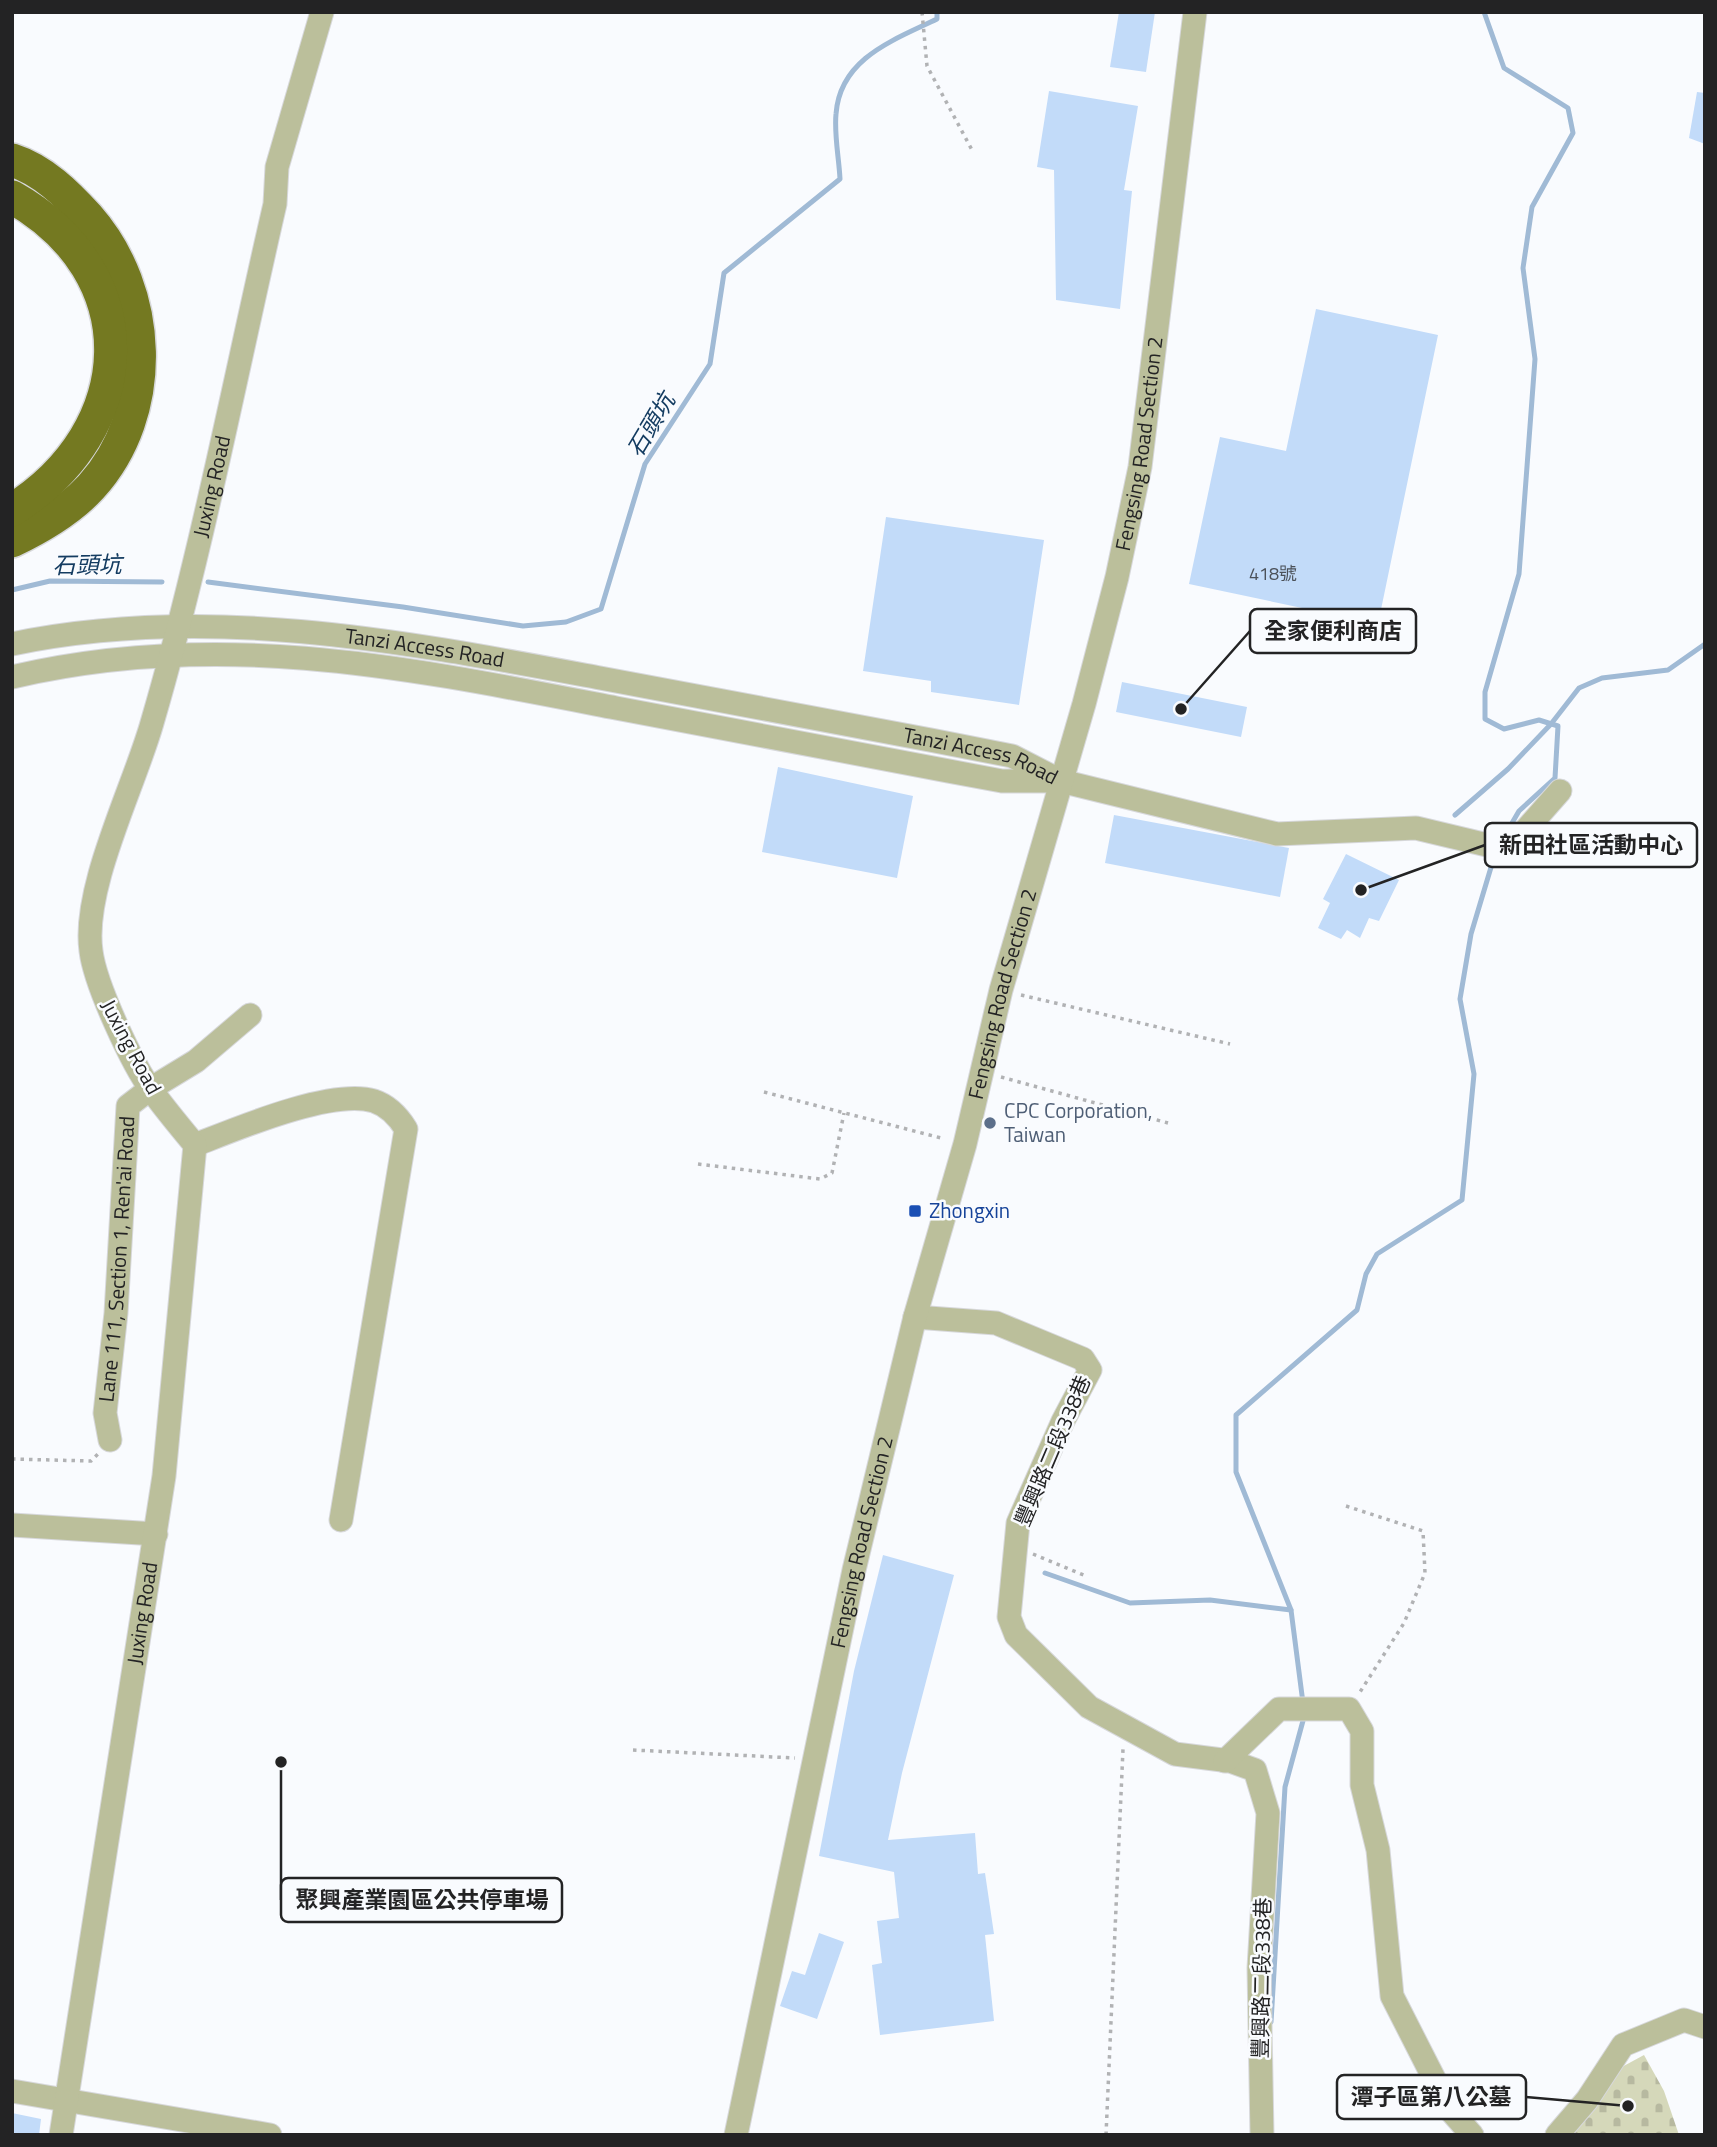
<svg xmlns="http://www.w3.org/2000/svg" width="1717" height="2147" font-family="'Titillium Web','Noto Sans TC',sans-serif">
<defs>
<pattern id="cemetery-stones" width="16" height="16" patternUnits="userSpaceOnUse" patternTransform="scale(1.75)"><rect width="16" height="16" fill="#d5d8ba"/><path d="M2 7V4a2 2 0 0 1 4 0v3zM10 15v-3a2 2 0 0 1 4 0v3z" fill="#b7b9a0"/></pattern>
</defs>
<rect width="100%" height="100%" fill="#f9fbfe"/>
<!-- cemetery -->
<polygon fill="url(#cemetery-stones)" points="1644,2055 1664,2091 1679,2135 1573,2135 1575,2121 1620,2068"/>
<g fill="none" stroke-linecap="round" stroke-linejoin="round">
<!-- stream -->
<g stroke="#a0bad5" stroke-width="5">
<polyline points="1484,12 1504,68 1568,108 1573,133 1532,207 1523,268 1535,359 1519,574 1485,692 1485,719 1504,729 1539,720 1558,726 1555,778 1519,811 1501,842"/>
<path d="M208,582l195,25 120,19 43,-4 35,-13 44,-145 65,-100 14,-91 116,-94c-1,-21 -6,-44 -4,-65 4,-56 58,-74 101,-95v-7"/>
<polyline points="12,590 50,581 162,582"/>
<polyline points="1455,815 1508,769 1551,724 1579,688 1602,678 1668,670 1705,644"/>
<polyline points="1045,1573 1130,1603 1210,1600 1291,1610"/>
<polyline points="1303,1703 1291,1610 1236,1472 1236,1415 1357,1310 1366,1274 1377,1254 1462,1200 1474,1074 1460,999 1471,934 1495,854"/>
<polyline points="1271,2022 1285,1787 1304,1717"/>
</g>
</g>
<!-- building -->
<g fill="#c2dbf9">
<polygon points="1119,12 1155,12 1146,72 1110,67"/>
<polygon points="1049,91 1138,106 1124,190 1132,191 1120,309 1056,300 1054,170 1037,167"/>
<polygon points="1697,92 1705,93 1705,144 1689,138"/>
<polygon points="1316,309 1438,335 1378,624 1189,584 1220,437 1286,451"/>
<polygon points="886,517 1044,540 1019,705 931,692 931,681 863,671"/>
<polygon points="1122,682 1247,707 1241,737 1116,712"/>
<polygon points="778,767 913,796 897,878 762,852"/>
<polygon points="1114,815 1289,848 1280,897 1105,863"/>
<polygon points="1346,854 1399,880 1379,921 1369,918 1360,938 1347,930 1341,939 1318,928 1330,903 1323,899"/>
<polygon points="883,1555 954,1575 902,1773 888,1840 975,1833 978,1874 985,1873 994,1934 985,1935 994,2021 880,2035 872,1965 882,1963 877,1921 899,1918 894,1872 819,1856 854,1671"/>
<polygon points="819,1933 844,1942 817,2019 780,2006 792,1971 805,1975"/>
<polygon points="12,2113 41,2119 39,2135 12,2135"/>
</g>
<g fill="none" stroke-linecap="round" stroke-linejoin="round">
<!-- minor casing -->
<g stroke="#d7d8db" stroke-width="25">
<g id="minor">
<path id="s1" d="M12,644c197,-41 395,-2 588,34 138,25 275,51 412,78l43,22"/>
<path d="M12,677c209,-49 398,-9 604,31 128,24 257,49 386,73h59l216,53 139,-6 92,22 52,-59"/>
<path d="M195,1145c41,-16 137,-57 179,-44 15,5 24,15 32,28l-65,391"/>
<polyline points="915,1317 996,1323 1083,1359 1090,1370 1063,1421 1018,1523 1009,1617 1016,1635 1089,1707 1175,1754 1230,1761 1255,1770 1268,1813 1259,1968 1262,2135"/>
<path id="s2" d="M110,1440l-5,-27 11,-100 12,-207 22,-17 46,-28 54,-46"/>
<polyline points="12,1525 156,1534"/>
<polyline points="1225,1761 1279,1709 1349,1709 1362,1731 1362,1785 1378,1850 1392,1996 1450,2110 1472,2135"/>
<polyline points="12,2091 270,2135"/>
<path id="s3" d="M61,2135l103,-659 31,-331c-15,-18 -30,-36 -43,-54 -20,-27 -57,-107 -61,-140 -9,-63 43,-164 61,-228 50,-171 83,-346 123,-519l2,-37 45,-155"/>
<path id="s4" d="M736,2135l118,-565 61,-253 50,-173 36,-154 83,-286 33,-127 23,-110 55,-455"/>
<polyline points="1557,2135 1587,2100 1623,2045 1684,2020 1705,2027"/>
</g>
</g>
<!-- highway casing -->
<g stroke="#d7d8db" stroke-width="36">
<g id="highway">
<path d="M12,160c31,10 55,34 76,57 65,74 71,195 3,270 -20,22 -52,41 -79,54"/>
<path d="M12,197c135,76 128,233 0,313"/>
</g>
</g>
<!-- path -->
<g stroke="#b1b2b4" stroke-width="3.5" stroke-dasharray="3.5 5" stroke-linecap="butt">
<polyline points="922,12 927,66 972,150"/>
<polyline points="1021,995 1230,1044"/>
<polyline points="1001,1077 1168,1123"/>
<polyline points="764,1092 945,1139"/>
<polyline points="698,1164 820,1179 832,1173 844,1113"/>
<polyline points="12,1459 91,1461 98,1454"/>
<polyline points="1346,1506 1423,1531 1425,1573 1404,1623 1360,1692"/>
<polyline points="1033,1554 1086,1576"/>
<polyline points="633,1750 795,1758"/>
<polyline points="1106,2135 1123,1749"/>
</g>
<!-- minor -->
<use href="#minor" stroke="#bbbf9b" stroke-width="23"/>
<!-- highway -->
<use href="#highway" stroke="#747921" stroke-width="33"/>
</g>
<!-- markers -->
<circle fill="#5c6f8a" stroke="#f9fbfe" stroke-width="2.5" cx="990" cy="1123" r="7"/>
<rect fill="#1a4fb4" stroke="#f9fbfe" stroke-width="2.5" x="908" y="1204" width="14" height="14" rx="3.5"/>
<g text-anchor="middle" stroke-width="5" stroke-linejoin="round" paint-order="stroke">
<!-- number labels -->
<g font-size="18" fill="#4b5159">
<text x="1273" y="580">418號</text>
</g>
<!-- street labels -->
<g font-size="21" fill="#232324" stroke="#f9fbfe">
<text dy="7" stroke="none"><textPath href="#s4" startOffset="1740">Fengsing Road Section 2</textPath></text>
<text dy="7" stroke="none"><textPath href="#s3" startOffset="1704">Juxing Road</textPath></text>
<text dy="7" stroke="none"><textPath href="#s1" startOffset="415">Tanzi Access Road</textPath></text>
<text dy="7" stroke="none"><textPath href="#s1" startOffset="982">Tanzi Access Road</textPath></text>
<text dy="7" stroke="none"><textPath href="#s4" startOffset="1172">Fengsing Road Section 2</textPath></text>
<text transform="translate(131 1047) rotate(62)" y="7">Juxing Road</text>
<text dy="7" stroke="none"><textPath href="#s2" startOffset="182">Lane 111, Section 1, Ren'ai Road</textPath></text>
<text transform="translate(1053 1451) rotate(-67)" y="7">豐興路二段338巷</text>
<text dy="7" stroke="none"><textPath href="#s4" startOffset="606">Fengsing Road Section 2</textPath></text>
<text dy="7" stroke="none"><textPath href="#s3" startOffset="528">Juxing Road</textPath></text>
<text transform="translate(1262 1978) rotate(-89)" y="7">豐興路二段338巷</text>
</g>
<!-- service labels -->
<g font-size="21" fill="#4e5e75" stroke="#f9fbfe" text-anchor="start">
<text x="1004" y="1118">CPC Corporation,<tspan x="1004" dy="24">Taiwan</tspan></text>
</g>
<!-- transit labels -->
<g font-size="21" fill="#164399" stroke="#f9fbfe" text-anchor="start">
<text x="929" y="1218">Zhongxin</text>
</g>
<!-- water labels -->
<g font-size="23" font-style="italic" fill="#143c61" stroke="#f9fbfe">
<text transform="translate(651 425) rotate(-59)" y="8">石頭坑</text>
<text transform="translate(87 565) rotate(-1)" y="8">石頭坑</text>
</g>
</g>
<!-- callouts -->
<path fill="none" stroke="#232324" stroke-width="2.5" d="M1181 709L1250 631M1361 890L1485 845M281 1762L281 1900M1628 2106L1526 2097"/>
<g fill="#232324" stroke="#f9fbfe" stroke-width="2.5">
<circle cx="1181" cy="709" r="7"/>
<circle cx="1361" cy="890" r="7"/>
<circle cx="281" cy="1762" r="7"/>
<circle cx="1628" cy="2106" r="7"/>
</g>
<g fill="#f9fbfe" stroke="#232324" stroke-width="2.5">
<rect x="1250" y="609" width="166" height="44" rx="7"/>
<rect x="1485" y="823" width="212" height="44" rx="7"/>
<rect x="281" y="1878" width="281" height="44" rx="7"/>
<rect x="1337" y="2075" width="189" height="44" rx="7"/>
</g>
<g font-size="23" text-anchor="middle" font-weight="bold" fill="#232324">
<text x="1333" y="639">全家便利商店</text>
<text x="1591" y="853">新田社區活動中心</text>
<text x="422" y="1908">聚興產業園區公共停車場</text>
<text x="1431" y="2105">潭子區第八公墓</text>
</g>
<!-- border -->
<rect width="1717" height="2147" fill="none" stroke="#232324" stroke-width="28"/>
</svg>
